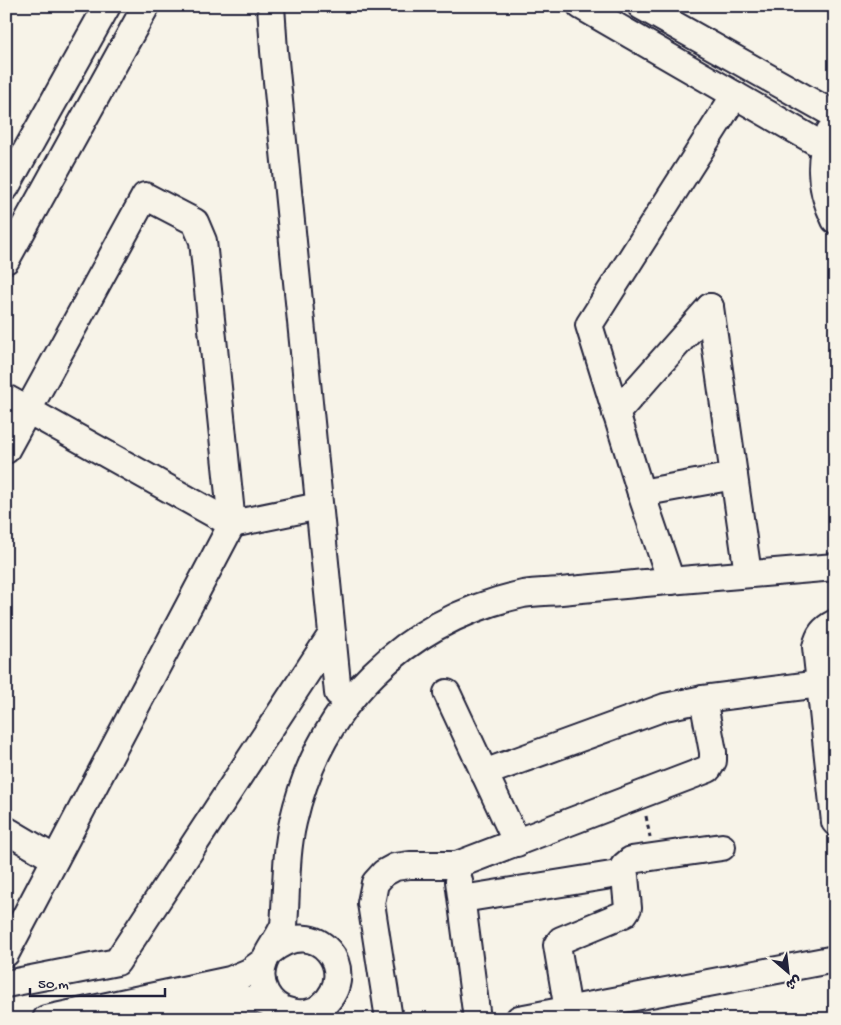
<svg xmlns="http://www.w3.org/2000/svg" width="841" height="1025" font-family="'Gochi Hand','Playpen Sans Arabic',sans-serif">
<rect width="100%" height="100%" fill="#f7f3e8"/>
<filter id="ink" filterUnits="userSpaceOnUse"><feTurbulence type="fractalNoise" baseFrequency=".02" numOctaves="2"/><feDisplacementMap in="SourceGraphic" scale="10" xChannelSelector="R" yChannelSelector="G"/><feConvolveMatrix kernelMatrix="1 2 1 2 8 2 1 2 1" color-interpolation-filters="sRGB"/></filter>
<g filter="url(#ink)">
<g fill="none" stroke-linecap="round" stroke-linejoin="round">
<!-- minor casing -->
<g stroke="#22223b" stroke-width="30">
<g id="minor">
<polyline points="271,6 274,51 338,693"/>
<polyline points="581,6 825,147"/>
<polyline points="641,6 835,115"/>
<path d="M830,131c-13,30 -9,61 5,89"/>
<polyline points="6,187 107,6"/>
<polyline points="6,260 146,6"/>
<polyline points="710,307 748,574"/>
<polyline points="6,398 232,524 319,506"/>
<polyline points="616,413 710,307"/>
<polyline points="6,450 145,196 195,222 203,241 232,524 6,953"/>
<polyline points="641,493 734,476"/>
<polyline points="671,581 641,493 589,325 735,95"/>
<path d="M835,623c-12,6 -16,12 -19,24l19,175"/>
<polyline points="447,693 517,843"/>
<polyline points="484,773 665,707 703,699"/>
<polyline points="6,830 55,859"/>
<polyline points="459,881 477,1019"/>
<polyline points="462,899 624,873"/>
<path d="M271,951c46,-38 90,20 52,54 -8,8 -22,10 -32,7 -23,-5 -35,-29 -27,-50 5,-13 15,-24 20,-37 3,-35 1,-69 9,-103 27,-119 112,-201 230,-228 12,-2 26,-2 38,-3 28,-3 56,-5 84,-8 63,-5 126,-11 190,-16"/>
<polyline points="6,984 117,962 332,634"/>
<polyline points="568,1010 557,945 561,940 624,914 628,908 624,866 631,860 722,847"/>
<polyline points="46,1019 230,980 249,972 264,961"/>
<polyline points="147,1019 238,1000 259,1000 275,1005"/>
<polyline points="389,1019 371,903 375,883 384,873 395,867 410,865 457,865 708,769 713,761 713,752 703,699 820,684"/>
<polyline points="519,1019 835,959"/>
</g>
</g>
<!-- path -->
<polyline stroke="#22223b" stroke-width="3" stroke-dasharray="5 4" stroke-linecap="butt" points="646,816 650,837"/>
<!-- minor -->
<use href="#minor" stroke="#f7f3e8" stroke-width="26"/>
</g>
</g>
<!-- margin -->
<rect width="841" height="1025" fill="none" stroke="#f7f3e8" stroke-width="25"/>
<rect x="12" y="12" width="816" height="1000" fill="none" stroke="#22223b" stroke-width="2" filter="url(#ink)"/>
<!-- north arrow -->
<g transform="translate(788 972) rotate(152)" stroke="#f7f3e8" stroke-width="4" paint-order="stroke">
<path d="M0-4L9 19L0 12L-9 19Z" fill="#22223b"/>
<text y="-8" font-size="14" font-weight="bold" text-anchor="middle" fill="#22223b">ش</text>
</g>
<!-- scale -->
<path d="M30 988v8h135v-8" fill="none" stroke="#22223b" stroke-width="2.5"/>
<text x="38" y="988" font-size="15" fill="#22223b" stroke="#f7f3e8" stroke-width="4" paint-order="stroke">50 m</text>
</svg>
